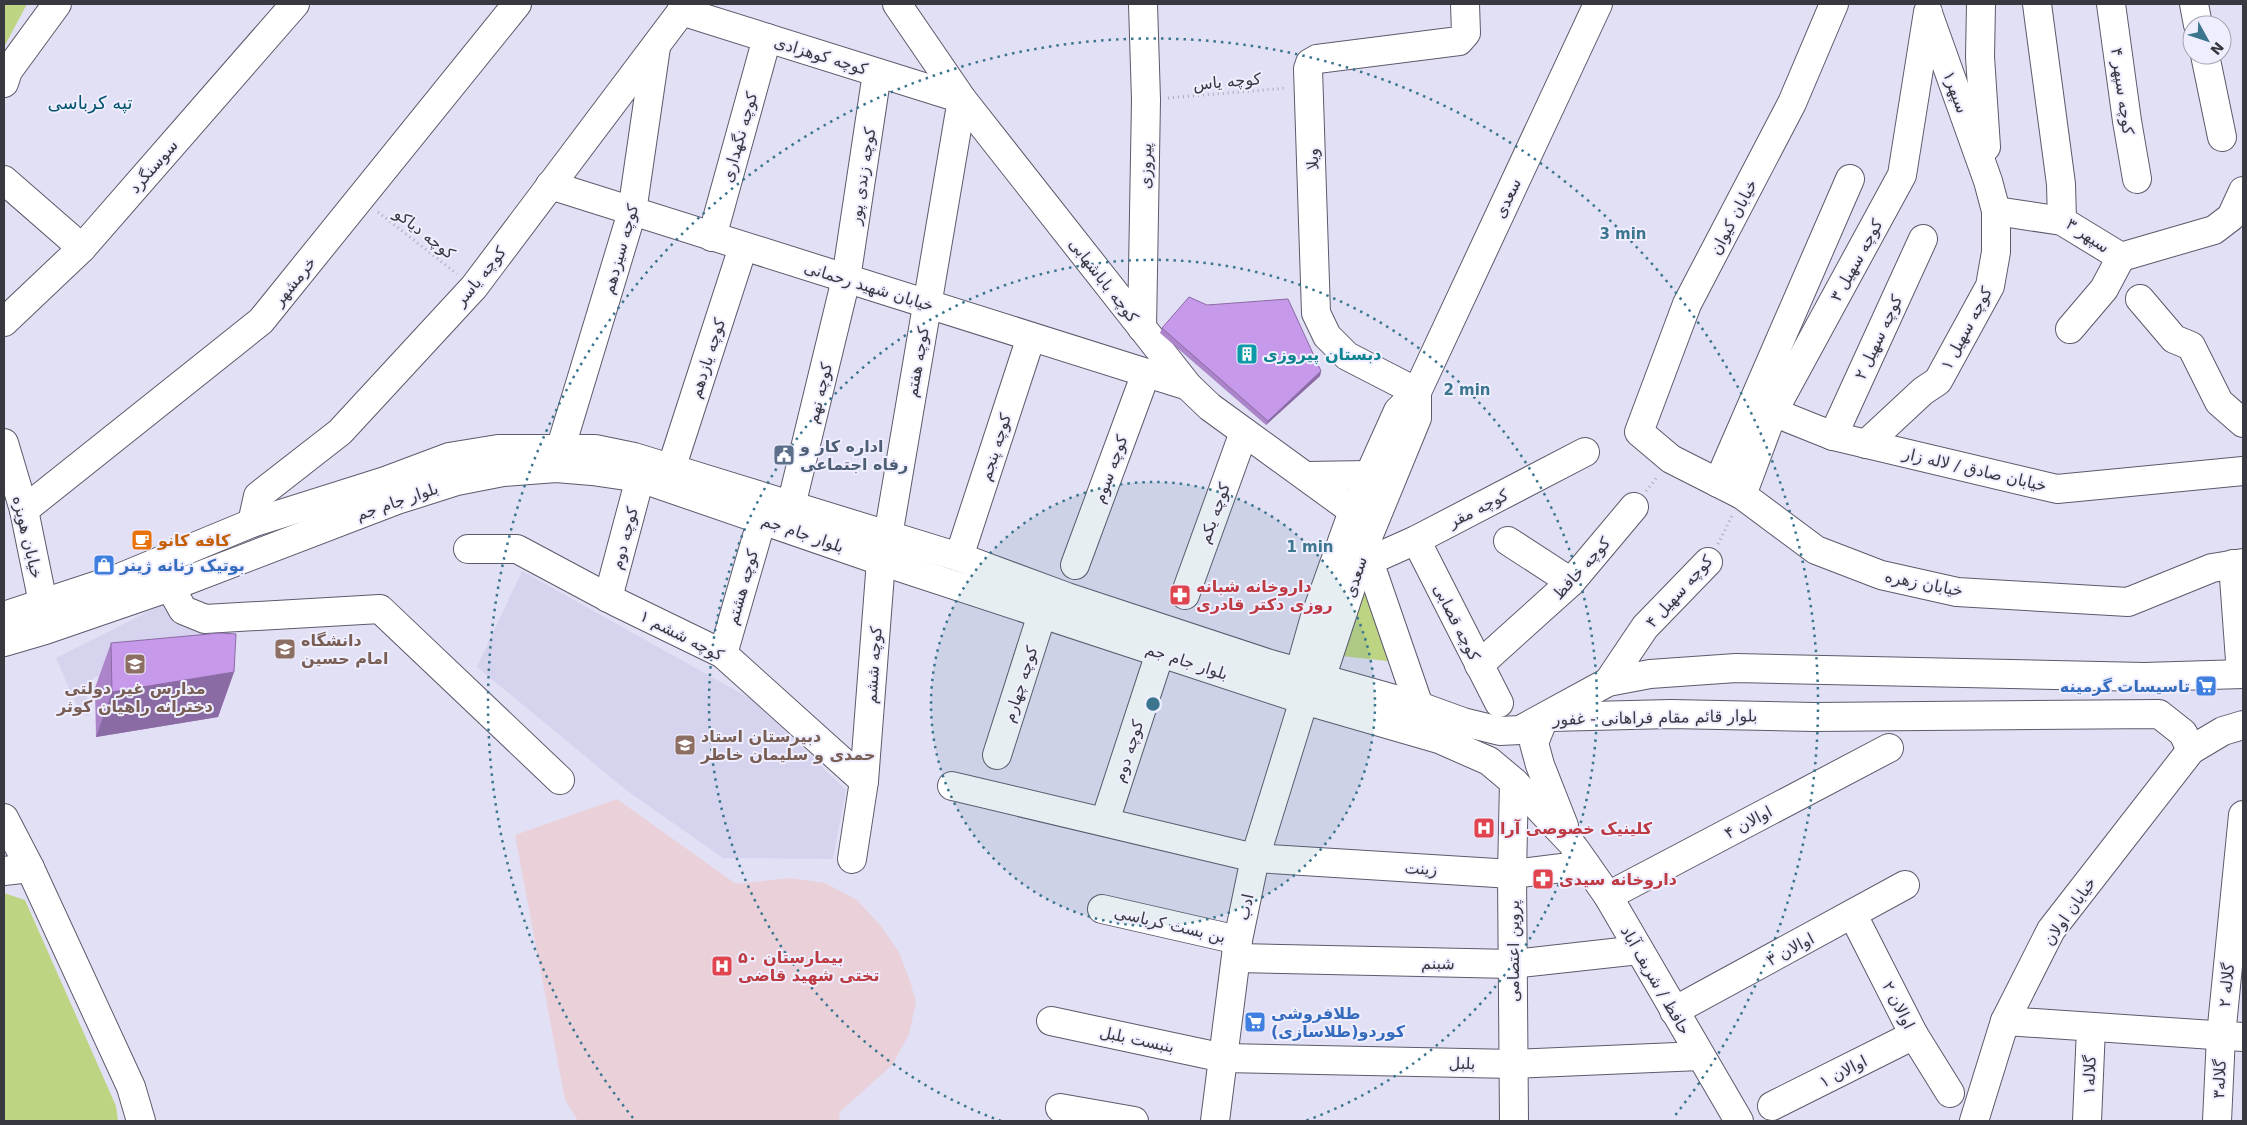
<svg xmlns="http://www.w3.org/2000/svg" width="2247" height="1125" font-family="'DejaVu Sans',Vazirmatn,sans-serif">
<rect width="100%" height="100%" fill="#e2e0f4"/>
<!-- built -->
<g fill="#d6d3ee">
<polygon points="522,571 753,700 846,790 833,859 723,858 626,790 477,667"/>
<polygon points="161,605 197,620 214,670 94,677 87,694 89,716 80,713 56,658"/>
</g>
<!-- medical -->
<polygon fill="#ead1d9" points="617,799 736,884 790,878 825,883 857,900 881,926 899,952 910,981 916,1002 909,1034 892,1065 840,1112 839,1121 578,1121 565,1100 515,835"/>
<!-- green -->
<g fill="#bdd583">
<polygon points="4,4 27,4 4,47"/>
<polygon points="1365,593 1396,662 1342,656"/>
<polygon points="4,893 25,900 116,1106 118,1121 4,1121"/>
</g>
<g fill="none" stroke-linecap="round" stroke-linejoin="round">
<!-- minor casing -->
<g stroke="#5c5a6b" stroke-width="30">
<g id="minor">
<polyline points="897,4 962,99 1188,386 1210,407 1353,511"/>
<polyline points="1834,4 1792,103 1687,304 1639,432 1671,459 1742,495 1816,550 1881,575 1957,592 2128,602 2212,568 2243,563"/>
<polyline points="1981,4 1980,57 1986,147"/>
<polyline points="2037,4 2061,184 2062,221"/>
<polyline points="2111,4 2127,121 2137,179"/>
<polyline points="2194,4 2198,25"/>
<polyline points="681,11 962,99 888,536"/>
<polyline points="2205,55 2222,137"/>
<polyline points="4,83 8,71 57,4"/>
<polyline points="4,180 82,248"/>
<polyline points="550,185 1188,386"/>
<polyline points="1996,211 2062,221 2121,257 2214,230 2231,217 2243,191"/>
<polyline points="712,237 767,38"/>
<polyline points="2140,299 2174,339 2191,346 2219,402 2243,423"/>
<polyline points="4,322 82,248 295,4"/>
<polyline points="1142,328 1146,100 1143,4"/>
<polyline points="2070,329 2104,289 2121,257"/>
<polyline points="1417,392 1347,356 1327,336 1316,313 1308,69 1310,63 1317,59 1459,41 1466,33 1465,4"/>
<polyline points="1773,412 1833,436 2057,489 2243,471"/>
<polyline points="1833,436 1923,239"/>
<polyline points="4,443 24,510 43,603"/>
<polyline points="1866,444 1923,391 1938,381 1990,286 1996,252 1996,211 1988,181 1929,16"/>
<polyline points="560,450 632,212 656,47"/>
<polyline points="671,469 743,247"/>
<polyline points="1307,476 1368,475"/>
<polyline points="1718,483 1850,179"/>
<polyline points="1742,495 1773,412 1902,175 1928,12"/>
<polyline points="791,506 846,279 877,73"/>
<polyline points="24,510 261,321 517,4"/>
<polyline points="252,523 258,496 340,432 474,287 687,4"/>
<polyline points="1416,540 1499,703"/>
<polyline points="1508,541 1571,582"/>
<polyline points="468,549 517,549 618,603 723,654 864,781"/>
<polyline points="959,557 1031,337"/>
<polyline points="1369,561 1416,540 1585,452"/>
<polyline points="2233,564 2241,674"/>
<polyline points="1075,565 1146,373"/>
<polyline points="170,587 183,610 205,619 380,609 560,780"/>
<polyline points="1185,595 1244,432"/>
<polyline points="608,598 640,478"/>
<polyline points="723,654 762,519"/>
<polyline points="1479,665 1571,582 1634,507"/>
<polyline points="1608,682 1645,627 1708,562"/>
<polyline points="1303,695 1299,673 1314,620 1353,511 1398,411 1417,392 1598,4"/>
<polyline points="997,755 1042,614"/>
<polyline points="1514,782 1512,874 1514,1121"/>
<polyline points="952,786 1255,858 1512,874 1586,865"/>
<polyline points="4,818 30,868 131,1087 141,1121"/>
<polyline points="1105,821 1160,653"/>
<polyline points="1575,849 1608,896 1739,1121"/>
<polyline points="852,859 864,781 881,561"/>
<polyline points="4,871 30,868"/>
<polyline points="1608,896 1889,748"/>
<polyline points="1102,909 1238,940"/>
<polyline points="1853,915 1914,1035 1950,1093"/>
<polyline points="1237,958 1513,964 1639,950"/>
<polyline points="1674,1011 1905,885"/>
<polyline points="1051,1021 1224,1058 1514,1064 1700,1056"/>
<polyline points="2005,1021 2243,1037"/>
<polyline points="1772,1106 1914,1035"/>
<polyline points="1060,1108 1134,1121"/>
<polyline points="1215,1121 1238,940 1255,858 1304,700 1321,679 1366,542 1417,418 1417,392"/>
<polyline points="1974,1121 2005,1021 2051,930 2191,750"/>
<polyline points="2087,1121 2091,1028"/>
<polyline points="2217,1121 2221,1036 2243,815"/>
</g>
</g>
<!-- major casing -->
<g stroke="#5c5a6b" stroke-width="30">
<g id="major">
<polyline points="1366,542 1369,561 1419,706"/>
<polyline points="4,616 119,578 252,523 385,481 449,457 498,449 595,449 634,457 959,557 1067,597 1270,664 1419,706 1463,722 1500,731 1520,730 1608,682 1650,674 1736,668 2144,677 2243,674"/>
<polyline points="4,642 45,630 170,587 397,500 457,481 503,472 556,468 592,471 640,478 881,561 1304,700 1439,739 1489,761 1514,782 1570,841"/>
<polyline points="1550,717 1671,714 1814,717 2159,714 2183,733 2191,750 2223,731 2243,725"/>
<polyline points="1544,718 1534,743 1540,765 1564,826"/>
</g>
</g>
<!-- path -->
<g stroke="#aaa9b9" stroke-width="3" stroke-dasharray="1 4" stroke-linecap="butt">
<polyline points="1168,98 1287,88"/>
<polyline points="378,212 457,274"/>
<polyline points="1646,491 1658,476"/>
<polyline points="1718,544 1733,514"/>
</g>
<!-- minor -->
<use href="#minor" stroke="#fff" stroke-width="28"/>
<!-- major -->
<use href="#major" stroke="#fff" stroke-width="28"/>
</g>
<!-- wall -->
<g fill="#ab84ca">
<polygon points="1162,328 1321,371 1320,376 1266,425 1160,333"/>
<polygon points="111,643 234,672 218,717 96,737 95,688"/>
</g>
<!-- shaded-wall -->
<g fill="#8b6ba4">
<polygon points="1321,371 1320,376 1266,425 1268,421"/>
<polygon points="234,672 218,717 96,737 112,692"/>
</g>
<!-- building -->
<g fill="#c799eb" stroke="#8b6ba4">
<polygon points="1189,297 1207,305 1288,299 1321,371 1268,421 1162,328"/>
<polygon points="220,633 236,634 234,672 112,692 111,643"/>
</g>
<!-- distance rings -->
<circle cx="1153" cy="704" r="222" fill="#3b758e" fill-opacity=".12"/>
<g fill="none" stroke="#3b758e" stroke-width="2.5" stroke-dasharray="2.5 5">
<circle cx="1153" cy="704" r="222"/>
<path d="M1001 1121A444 444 0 1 1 1305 1121"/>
<path d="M633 1118A665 665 0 1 1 1673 1118"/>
</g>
<!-- icons -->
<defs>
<g id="building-square" transform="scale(1.125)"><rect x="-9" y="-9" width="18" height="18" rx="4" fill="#0f9aa8" stroke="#efeefe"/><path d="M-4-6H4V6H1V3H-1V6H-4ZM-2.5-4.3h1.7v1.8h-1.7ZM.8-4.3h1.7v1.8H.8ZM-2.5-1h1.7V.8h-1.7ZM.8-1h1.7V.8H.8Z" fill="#fff"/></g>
<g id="civic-square" transform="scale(1.125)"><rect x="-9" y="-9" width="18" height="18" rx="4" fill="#5c6f8a" stroke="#efeefe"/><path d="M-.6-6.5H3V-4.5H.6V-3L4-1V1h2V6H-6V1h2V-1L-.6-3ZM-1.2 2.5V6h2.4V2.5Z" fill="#fff"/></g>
<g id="cafe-square" transform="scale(1.125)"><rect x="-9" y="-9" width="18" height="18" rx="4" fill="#e8710a" stroke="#efeefe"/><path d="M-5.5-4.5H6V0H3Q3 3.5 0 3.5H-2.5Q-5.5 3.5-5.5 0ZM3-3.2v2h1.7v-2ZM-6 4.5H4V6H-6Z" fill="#fff"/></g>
<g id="shop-square" transform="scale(1.125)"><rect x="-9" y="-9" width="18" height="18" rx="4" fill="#3f7fe0" stroke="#efeefe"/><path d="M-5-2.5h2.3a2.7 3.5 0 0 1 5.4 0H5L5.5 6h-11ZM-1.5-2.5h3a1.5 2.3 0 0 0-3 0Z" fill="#fff"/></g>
<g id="pharmacy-square" transform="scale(1.125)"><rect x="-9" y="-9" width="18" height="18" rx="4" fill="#e0444e" stroke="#efeefe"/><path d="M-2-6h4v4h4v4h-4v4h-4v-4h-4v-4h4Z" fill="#fff"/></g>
<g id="university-square" transform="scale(1.125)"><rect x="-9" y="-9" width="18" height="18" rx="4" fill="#8d6e63" stroke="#efeefe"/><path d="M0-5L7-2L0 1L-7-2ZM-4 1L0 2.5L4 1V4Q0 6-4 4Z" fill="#fff"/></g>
<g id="school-square" transform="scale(1.125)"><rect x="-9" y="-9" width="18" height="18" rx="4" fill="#8d6e63" stroke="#efeefe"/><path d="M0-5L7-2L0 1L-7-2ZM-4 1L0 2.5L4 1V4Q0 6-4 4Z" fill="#fff"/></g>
<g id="supermarket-square" transform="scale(1.125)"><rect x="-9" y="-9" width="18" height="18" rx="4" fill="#3f7fe0" stroke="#efeefe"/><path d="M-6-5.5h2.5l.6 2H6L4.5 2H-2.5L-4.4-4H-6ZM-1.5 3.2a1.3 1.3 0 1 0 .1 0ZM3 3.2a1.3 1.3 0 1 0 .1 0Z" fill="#fff"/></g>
<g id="hospital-square" transform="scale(1.125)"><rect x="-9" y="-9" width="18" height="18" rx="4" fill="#e0444e" stroke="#efeefe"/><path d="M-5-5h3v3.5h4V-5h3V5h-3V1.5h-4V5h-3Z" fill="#fff"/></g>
</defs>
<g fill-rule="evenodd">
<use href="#building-square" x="1247" y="354"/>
<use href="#civic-square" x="784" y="455"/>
<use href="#cafe-square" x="142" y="540"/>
<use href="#shop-square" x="104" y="565"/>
<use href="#pharmacy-square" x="1180" y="595"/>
<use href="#university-square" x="285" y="649"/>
<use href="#school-square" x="135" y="664"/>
<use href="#supermarket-square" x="2206" y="686"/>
<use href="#school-square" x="685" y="745"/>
<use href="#hospital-square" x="1484" y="828"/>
<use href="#pharmacy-square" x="1543" y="879"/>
<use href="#hospital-square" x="722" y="966"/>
<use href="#supermarket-square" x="1255" y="1022"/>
</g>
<g text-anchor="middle" stroke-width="4" stroke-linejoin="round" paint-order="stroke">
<!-- street labels -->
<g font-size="16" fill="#383840" stroke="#efeefe">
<text transform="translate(821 55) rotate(17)" y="6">کوچه کوهزادی</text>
<text transform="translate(1227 81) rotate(-5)" y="6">کوچه یاس</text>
<text transform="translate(2123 91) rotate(82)" y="6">کوچه سپهر ۴</text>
<text transform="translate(1956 92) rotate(70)" y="6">سپهر۱</text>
<text transform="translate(739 137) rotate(-74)" y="6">کوچه نگهداری</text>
<text transform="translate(1312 159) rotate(-92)" y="6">ویلا</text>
<text transform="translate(153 166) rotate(-49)" y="6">سوسنگرد</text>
<text transform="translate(1145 166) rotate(-89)" y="6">پیروزی</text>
<text transform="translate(862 176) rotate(-81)" y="6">کوچه زندی پور</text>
<text transform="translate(1507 198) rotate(-65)" y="6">سعدی</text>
<text transform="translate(1733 217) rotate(-62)" y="6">خیابان کیوان</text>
<text transform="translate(425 233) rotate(38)" y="6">کوچه دیاکو</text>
<text transform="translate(2088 235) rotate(34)" y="6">سپهر ۳</text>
<text transform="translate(620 249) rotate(-74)" y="6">کوچه سیزدهم</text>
<text transform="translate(1856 260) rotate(-61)" y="6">کوچه سهیل ۳</text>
<text transform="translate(480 276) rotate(-51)" y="6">کوچه یاسر</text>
<text transform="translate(1104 280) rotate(52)" y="6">کوچه باباشهابی</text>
<text transform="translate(294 281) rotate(-51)" y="6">خرمشهر</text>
<text transform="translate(869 286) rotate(17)" y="6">خیابان شهید رحمانی</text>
<text transform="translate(1966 328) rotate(-62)" y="6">کوچه سهیل ۱</text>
<text transform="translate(1878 337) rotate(-65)" y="6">کوچه سهیل ۲</text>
<text transform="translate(707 358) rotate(-72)" y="6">کوچه یازدهم</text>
<text transform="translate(917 362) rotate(-80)" y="6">کوچه هفتم</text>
<text transform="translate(819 393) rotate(-76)" y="6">کوچه نهم</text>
<text transform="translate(995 447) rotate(-72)" y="6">کوچه پنجم</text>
<text transform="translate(1110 469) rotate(-70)" y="6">کوچه سوم</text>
<text transform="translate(1975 469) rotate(13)" y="6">خیابان صادق / لاله زار</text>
<text transform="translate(397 501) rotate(-19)" y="6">بلوار جام جم</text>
<text transform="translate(1478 508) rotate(-27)" y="6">کوچه مقر</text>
<text transform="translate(1214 513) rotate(-70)" y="6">کوچه یکم</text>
<text transform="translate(803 533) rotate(19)" y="6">بلوار جام جم</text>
<text transform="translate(28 537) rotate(77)" y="6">خیابان هویزه</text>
<text transform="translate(624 538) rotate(-75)" y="6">کوچه دوم</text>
<text transform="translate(1581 568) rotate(-48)" y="6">کوچه حافظ</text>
<text transform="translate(1355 577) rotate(-72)" y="6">سعدی</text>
<text transform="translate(1924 583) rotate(11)" y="6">خیابان زهره</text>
<text transform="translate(742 587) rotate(-74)" y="6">کوچه هشتم</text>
<text transform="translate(1679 591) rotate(-48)" y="6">کوچه سهیل ۴</text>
<text transform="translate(1457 622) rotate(63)" y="6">کوچه قصابی</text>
<text transform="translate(682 635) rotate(27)" y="6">کوچه ششم ۱</text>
<text transform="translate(1187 661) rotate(18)" y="6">بلوار جام جم</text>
<text transform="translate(873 665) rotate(-86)" y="6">کوچه ششم</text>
<text transform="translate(1020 684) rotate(-72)" y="6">کوچه چهارم</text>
<text transform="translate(1655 717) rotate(-1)" y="6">بلوار قائم مقام فراهانی - غفور</text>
<text transform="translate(1128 751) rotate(-72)" y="6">کوچه دوم</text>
<text transform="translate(1748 822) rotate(-28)" y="6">اوالان ۴</text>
<text transform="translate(1421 868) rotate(3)" y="6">زینت</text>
<text transform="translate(1245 907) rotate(-78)" y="6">ادب</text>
<text transform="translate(2069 911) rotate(-55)" y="6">خیابان اولان</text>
<text transform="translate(1170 924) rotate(13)" y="6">بن بست کرباسی</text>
<text transform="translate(1790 949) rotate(-28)" y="6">اوالان ۳</text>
<text transform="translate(1513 951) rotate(-90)" y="6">پروین اعتصامی</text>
<text transform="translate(1438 963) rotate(1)" y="6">شبنم</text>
<text transform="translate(1656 980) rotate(60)" y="6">حافظ / شریف آباد</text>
<text transform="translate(2226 985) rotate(-84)" y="6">گلاله ۲</text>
<text transform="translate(1899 1005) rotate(63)" y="6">اوالان ۲</text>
<text transform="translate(1137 1039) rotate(12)" y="6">بنبست بلبل</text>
<text transform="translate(1462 1063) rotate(1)" y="6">بلبل</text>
<text transform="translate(1843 1071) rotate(-27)" y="6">اوالان ۱</text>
<text transform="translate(2089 1075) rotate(-87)" y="6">گلاله۱</text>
<text transform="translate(2219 1079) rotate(-87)" y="6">گلاله۳</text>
</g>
<!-- culture labels -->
<g font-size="16" font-weight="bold" fill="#0d838f" stroke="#efeefe" text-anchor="start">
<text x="1263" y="360">دبستان پیروزی</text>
</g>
<!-- service labels -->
<g font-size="16" font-weight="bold" fill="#4e5e75" stroke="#efeefe" text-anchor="start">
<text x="800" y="452">اداره کار و<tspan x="800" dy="18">رفاه اجتماعی</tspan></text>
</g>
<!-- food labels -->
<g font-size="16" font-weight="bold" fill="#c56008" stroke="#efeefe" text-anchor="start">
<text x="158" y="546">کافه کانو</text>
</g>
<!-- shop labels -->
<g font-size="16" font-weight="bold" fill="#366cbe" stroke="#efeefe" text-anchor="start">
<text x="120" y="571">بوتیک زنانه ژینر</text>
<text x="2190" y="692" text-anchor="end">تاسیسات گرمینه</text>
<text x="1271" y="1019">طلافروشی<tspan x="1271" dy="18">کوردو(طلاسازی)</tspan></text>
</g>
<!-- health labels -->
<g font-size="16" font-weight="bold" fill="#be3a42" stroke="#efeefe" text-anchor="start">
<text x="1196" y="592">داروخانه شبانه<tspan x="1196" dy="18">روزی دکتر قادری</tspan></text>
<text x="1500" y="834">کلینیک خصوصی آرا</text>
<text x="1559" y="885">داروخانه سیدی</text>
<text x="738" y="963">بیمارستان ۵۰<tspan x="738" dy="18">تختی شهید قاضی</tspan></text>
</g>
<!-- education labels -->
<g font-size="16" font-weight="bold" fill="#785e54" stroke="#efeefe" text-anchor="start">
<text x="301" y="646">دانشگاه<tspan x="301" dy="18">امام حسین</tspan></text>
<text x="135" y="694" text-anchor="middle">مدارس غیر دولتی<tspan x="135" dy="18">دخترانه راهیان کوثر</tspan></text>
<text x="701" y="742">دبیرستان استاد<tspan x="701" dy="18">حمدی و سلیمان خاطر</tspan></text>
</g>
<!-- neighbourhood labels -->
<g font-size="18" fill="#02536d" stroke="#efeefe">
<text x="90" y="109">تپه کرباسی</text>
</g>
</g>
<circle cx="1153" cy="704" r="8" fill="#3b758e" stroke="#efeefe" stroke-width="2.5"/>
<g font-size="15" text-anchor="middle" font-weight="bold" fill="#3b758e" stroke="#efeefe" stroke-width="4" stroke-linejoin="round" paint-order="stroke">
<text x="1623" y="239">3 min</text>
<text x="1467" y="395">2 min</text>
<text x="1310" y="552">1 min</text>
</g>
<!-- border -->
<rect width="2247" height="1125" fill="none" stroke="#383840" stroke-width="10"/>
<!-- north arrow -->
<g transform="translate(2207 40) rotate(130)"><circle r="24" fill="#efeefe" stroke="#a6a5b2"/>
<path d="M0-4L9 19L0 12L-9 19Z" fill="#3b758e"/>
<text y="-8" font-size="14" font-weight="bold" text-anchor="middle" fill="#383840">N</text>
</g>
</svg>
